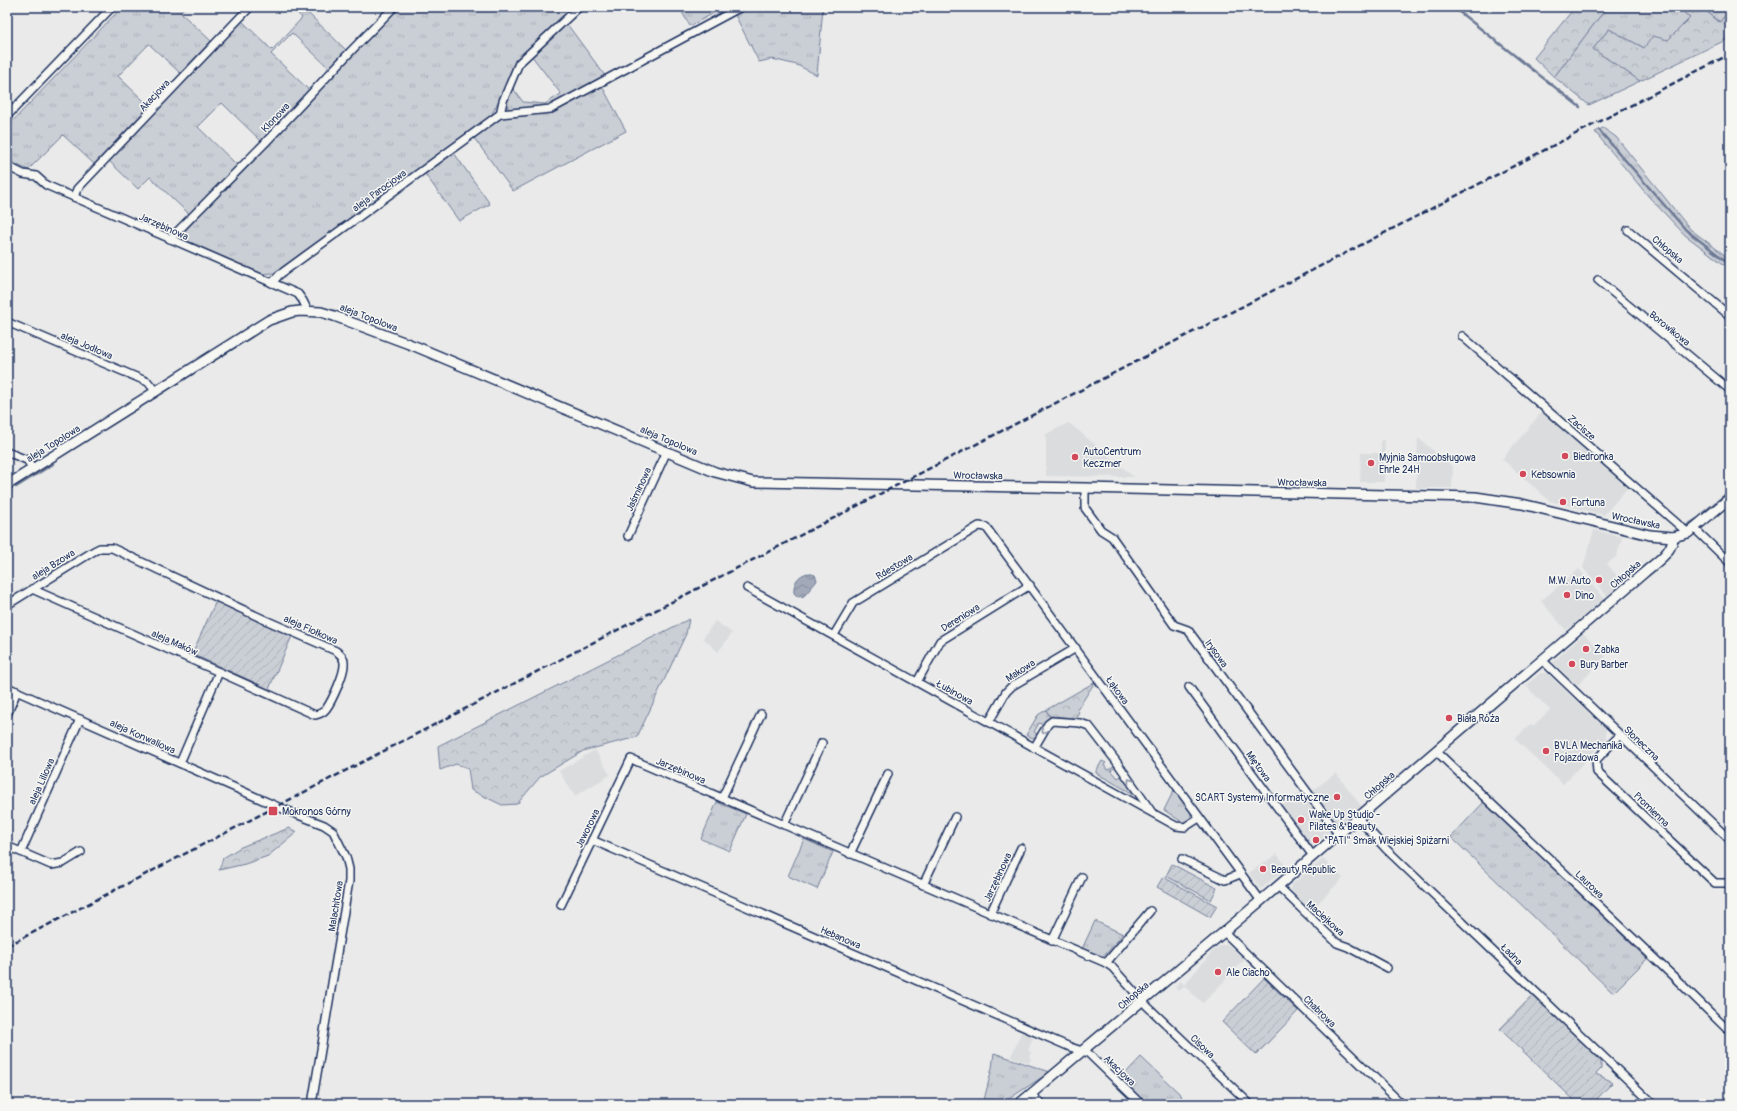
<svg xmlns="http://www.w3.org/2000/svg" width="1737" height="1111" font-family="Pangolin,sans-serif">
<defs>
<pattern id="grass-tufts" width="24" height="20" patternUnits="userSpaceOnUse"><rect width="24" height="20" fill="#caced5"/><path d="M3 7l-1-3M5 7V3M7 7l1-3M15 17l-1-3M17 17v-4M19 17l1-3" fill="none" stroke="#adb1b9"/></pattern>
<pattern id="forest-crowns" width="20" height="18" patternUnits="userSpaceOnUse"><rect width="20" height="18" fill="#caced5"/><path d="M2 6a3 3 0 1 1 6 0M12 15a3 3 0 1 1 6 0" fill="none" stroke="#adb1b9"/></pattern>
<pattern id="garden-furrows" width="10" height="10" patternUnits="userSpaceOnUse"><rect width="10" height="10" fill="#caced5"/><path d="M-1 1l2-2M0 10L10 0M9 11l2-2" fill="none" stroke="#adb1b9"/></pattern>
<pattern id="water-waves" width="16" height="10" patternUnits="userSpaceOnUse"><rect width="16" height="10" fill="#a2aaba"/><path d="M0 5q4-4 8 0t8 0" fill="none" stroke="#838b9a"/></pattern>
</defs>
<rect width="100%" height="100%" fill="#e9eae9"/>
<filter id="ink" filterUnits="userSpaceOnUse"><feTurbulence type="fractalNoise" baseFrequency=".025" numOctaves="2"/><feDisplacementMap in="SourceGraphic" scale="8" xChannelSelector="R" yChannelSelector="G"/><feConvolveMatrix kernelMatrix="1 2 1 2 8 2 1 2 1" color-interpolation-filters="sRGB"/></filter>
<g filter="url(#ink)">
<!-- built -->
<g fill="#dadcde">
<polygon points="1542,412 1629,486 1604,515 1550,501 1502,459"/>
<polygon points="1068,423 1074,427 1134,477 1046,476 1046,434"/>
<polygon points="1418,438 1453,467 1452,488 1416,488"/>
<polygon points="1381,440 1385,440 1384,482 1360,482 1361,453 1381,453"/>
<polygon points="1594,530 1622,537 1617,556 1607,564 1623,583 1607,596 1583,568"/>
<polygon points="1579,569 1604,599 1566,630 1541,601"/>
<polygon points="715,621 732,633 718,652 703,638"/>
<polygon points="1584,634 1606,656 1577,686 1553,662"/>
<polygon points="1540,673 1547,673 1606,729 1606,739 1563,784 1515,739 1531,724 1533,726 1550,710 1526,686"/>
<polygon points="595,750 610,775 575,796 559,771"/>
<polygon points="1336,773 1361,806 1341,822 1334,821 1312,791"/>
<polygon points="1301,792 1330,831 1315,845 1307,844 1280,807"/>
<polygon points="1277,854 1286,867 1261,889 1249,873"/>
<polygon points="1323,859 1343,878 1310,911 1290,893 1291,885"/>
<polygon points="1221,945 1229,945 1245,959 1203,1003 1184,986 1178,991 1175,987 1181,981 1184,985 1213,951"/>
<polygon points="1022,1031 1033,1036 1028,1051 1031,1052 1029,1057 1031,1059 1029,1063 1011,1057"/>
</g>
<!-- grass -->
<g fill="url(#grass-tufts)" stroke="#727e9a">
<polygon points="122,7 185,7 180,12 211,41 180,73 149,44 118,76 149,106 94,164 63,135 28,170 7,160 7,127"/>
<polygon points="292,7 313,7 308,13 346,50 329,68 292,33 271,54 309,90 261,141 222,103 198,127 237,165 189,214 150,177 138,189 108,160 240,22 242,21 272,50 302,18"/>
<polygon points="398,7 573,7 519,59 491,116 274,273 262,274 179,237"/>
<polygon points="679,7 725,7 690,26"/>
<polygon points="749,7 823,7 817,75 797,65 772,59 759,62 735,15"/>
<polygon points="1607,7 1678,7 1690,18 1668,40 1644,48 1609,29 1593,49 1640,81 1589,105 1554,77"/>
<polygon points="567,24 606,77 549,106 508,110 507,97 512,87 523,102 545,104 561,94 531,55"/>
<path d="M602,86l24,45 -113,60 -39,-53c8,-6 16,-15 25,-19 16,-9 36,-2 53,-8z"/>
<polygon points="1603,128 1616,137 1690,229 1730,259 1730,269 1685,235 1649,197 1595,132"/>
<polygon points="454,153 490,204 459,221 425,174"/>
<polygon points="1046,710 1050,717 1044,725 1039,723 1034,732 1039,735 1033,738 1026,735 1038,715"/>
<polygon points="1102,761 1106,763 1104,765 1108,770 1115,765 1116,767 1111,770 1118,778 1122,775 1137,796 1096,773 1096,771"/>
<polygon points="1174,790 1191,813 1191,819 1185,824 1164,810"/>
<polygon points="717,802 746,814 730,851 701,839"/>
<polygon points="1484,802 1647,959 1613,993 1451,837"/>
<polygon points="804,839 833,852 817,889 788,876"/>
<polygon points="1095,921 1123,934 1106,954 1102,956 1082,949"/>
<polygon points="994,1053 1050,1072 1001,1104 983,1104 992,1068"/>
<polygon points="1141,1057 1182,1096 1174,1104 1147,1104 1121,1078"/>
</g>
<!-- forest -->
<g fill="url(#forest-crowns)" stroke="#727e9a">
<polygon points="1575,7 1607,7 1554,77 1534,58"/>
<polygon points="1678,7 1706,7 1704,9 1719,22 1730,10 1730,38 1640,81 1593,49 1609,29 1644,48 1653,36 1668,40 1690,18"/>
<polygon points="689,619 686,634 637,737 583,751 540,777 517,804 502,805 471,790 468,768 456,764 440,770 438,746"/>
<polygon points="1095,682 1077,710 1079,712 1075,718 1050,716 1046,710"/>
<polygon points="289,828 297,832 268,856 245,864 219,870 223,858 241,847"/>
</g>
<!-- garden -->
<g fill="url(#garden-furrows)" stroke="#727e9a">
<polygon points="1706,7 1730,7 1730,10 1720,22 1704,9"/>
<polygon points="216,601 292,636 269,689 192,654"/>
<polygon points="1172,864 1217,888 1211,900 1166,876"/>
<polygon points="1163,877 1217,906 1210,917 1157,887"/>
<polygon points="1264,978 1298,1011 1256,1055 1222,1022"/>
<polygon points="1533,995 1601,1060 1601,1069 1596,1074 1613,1082 1592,1104 1578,1104 1500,1029"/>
</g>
<!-- water -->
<path fill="url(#water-waves)" stroke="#6c7995" d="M808,573l7,2 2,5 -1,2 -12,14 -6,1 -4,-4c-1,-10 4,-18 14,-20z"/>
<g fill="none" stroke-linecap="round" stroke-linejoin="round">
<!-- stream -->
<g stroke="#6c7995" stroke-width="2.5">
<polyline points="1453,7 1580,107"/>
<polyline points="1599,130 1686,230 1730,264"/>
<polyline points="16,487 53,464"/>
<polyline points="7,493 11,491"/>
<polyline points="1703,513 1730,491"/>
<polyline points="1686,526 1697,519"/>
</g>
<!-- street casing -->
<g stroke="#1b2f5e" stroke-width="10">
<g id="street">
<polyline points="500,114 551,109 741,7"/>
<polyline points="7,116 112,7"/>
<polyline points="7,166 23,174 36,176 46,185 298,294 303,301 308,311"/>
<polyline points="74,197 77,189 250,7"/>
<polyline points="1628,230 1730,316"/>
<polyline points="170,239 265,143 351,51 394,7"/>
<polyline points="1598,280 1730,390"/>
<polyline points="272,283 279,275 500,114 503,101 519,63 579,7"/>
<polyline points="7,322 148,382 156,392"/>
<polyline points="1462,336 1688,533"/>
<polyline points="7,452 27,460 33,469"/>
<polyline points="1085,488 1085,508 1101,530 1112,537 1174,625 1188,630 1339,835"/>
<polyline points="1694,528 1730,563"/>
<polyline points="628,536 667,451"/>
<polyline points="747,588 1176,826 1185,827 1199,818"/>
<polyline points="32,589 219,672 180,763"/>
<path d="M7,605l87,-54 6,-3h12l151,71 73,32c4,3 8,6 8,12 1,10 -12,38 -18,46 -3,4 -6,5 -11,6l-96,-43"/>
<polyline points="834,635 853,603 979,526 986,527 1261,901"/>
<polyline points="1542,660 1730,840"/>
<polyline points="917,682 940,641 1030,585"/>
<polyline points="7,687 283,809 324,825 333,831 346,857 349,869 349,881 312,1104"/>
<polyline points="1189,687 1313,856"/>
<polyline points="7,715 17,691"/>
<polyline points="989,722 1006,692 1012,686 1076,648"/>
<polyline points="1620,735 1596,760 1597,772 1715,883 1730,883"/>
<polyline points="1034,748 1048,724 1052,721 1080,723 1089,726 1116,761 1151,811"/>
<polyline points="1436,751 1675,978 1730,1032"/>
<polyline points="722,798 761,714"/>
<polyline points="1358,818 1386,849 1653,1104"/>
<polyline points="784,825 822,743"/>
<polyline points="592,840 1070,1047 1088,1053 1141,1104"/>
<polyline points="7,846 51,865 63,863 81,852"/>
<polyline points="21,852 80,719"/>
<polyline points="850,854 888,774"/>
<polyline points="1182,859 1225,880 1240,874"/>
<polyline points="923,885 955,817"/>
<polyline points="1278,886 1337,943 1348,947 1387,968"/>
<polyline points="561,905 631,759 1106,963 1112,967 1147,1006 1250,1104"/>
<polyline points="990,914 1021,848"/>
<polyline points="1224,932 1402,1104"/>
<polyline points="1052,941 1082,877"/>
<polyline points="1106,963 1150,911"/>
<polyline points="1031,1094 1041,1104"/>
</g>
</g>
<!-- secondary casing -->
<g stroke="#1b2f5e" stroke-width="12">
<g id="secondary">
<polyline points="7,485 269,320 292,312 300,311 321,312 334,316 417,347 715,472 753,482 1085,488 1475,497 1522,504 1650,535 1673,537 1688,533 1730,498"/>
<path d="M1019,1104l218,-183 408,-349c10,-9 28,-20 28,-35"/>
</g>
</g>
<!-- street -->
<use href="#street" stroke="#f6f6f2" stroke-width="7"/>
<!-- secondary -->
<use href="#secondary" stroke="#f6f6f2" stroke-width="9"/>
<!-- rail -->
<polyline stroke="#1b2f5e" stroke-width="2.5" stroke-dasharray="6 3" stroke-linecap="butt" points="7,946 1730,54"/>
</g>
<!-- one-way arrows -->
<defs><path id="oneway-chevron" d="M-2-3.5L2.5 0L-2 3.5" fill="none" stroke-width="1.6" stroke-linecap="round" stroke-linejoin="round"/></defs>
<g stroke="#8892a8">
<use href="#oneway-chevron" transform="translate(1044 731) rotate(120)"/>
<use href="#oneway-chevron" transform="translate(1130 781) rotate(-125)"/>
</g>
</g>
<!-- markers -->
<g fill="#d1495b" stroke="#f6f6f2" stroke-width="1.5">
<circle cx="1565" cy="456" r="4"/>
<circle cx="1075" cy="457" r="4"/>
<circle cx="1371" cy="463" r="4"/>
<circle cx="1523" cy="474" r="4"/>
<circle cx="1563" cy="502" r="4"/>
<circle cx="1599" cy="580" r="4"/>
<circle cx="1567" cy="595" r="4"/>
<circle cx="1586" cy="649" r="4"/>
<circle cx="1572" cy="664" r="4"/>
<circle cx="1449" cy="718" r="4"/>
<circle cx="1546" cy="751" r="4"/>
<circle cx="1337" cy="797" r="4"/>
<rect x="268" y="806" width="10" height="10" rx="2"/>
<circle cx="1301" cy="820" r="4"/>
<circle cx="1316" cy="840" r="4"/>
<circle cx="1263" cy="869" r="4"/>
<circle cx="1218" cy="972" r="4"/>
</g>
<g text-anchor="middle" stroke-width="3" stroke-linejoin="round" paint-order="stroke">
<!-- street labels -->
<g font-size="10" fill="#1b2f5e" stroke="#f6f6f2">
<text transform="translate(154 95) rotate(-47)" y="4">Akacjowa</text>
<text transform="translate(275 117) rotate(-47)" y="4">Klonowa</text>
<text transform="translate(379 190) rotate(-36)" y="4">aleja Parocjowa</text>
<text transform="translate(164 226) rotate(24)" y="4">Jarzębinowa</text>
<text transform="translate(1668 249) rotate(40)" y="4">Chłopska</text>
<text transform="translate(369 317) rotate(21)" y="4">aleja Topolowa</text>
<text transform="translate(1670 328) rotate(39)" y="4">Borowikowa</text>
<text transform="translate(87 345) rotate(23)" y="4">aleja Jodłowa</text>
<text transform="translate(1582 427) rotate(41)" y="4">Zacisze</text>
<text transform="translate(669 440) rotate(23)" y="4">aleja Topolowa</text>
<text transform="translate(53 443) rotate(-32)" y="4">aleja Topolowa</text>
<text transform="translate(978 475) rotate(1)" y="4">Wrocławska</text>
<text transform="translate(1302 482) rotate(1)" y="4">Wrocławska</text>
<text transform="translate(638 489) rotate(-65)" y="4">Jaśminowa</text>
<text transform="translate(1636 520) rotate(12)" y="4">Wrocławska</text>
<text transform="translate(53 564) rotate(-32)" y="4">aleja Bzowa</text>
<text transform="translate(894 566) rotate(-31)" y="4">Rdestowa</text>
<text transform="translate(1625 574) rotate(-41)" y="4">Chłopska</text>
<text transform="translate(960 617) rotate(-32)" y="4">Dereniowa</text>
<text transform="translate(311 629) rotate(24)" y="4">aleja Fiołkowa</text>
<text transform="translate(175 642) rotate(24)" y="4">aleja Maków</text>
<text transform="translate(1217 653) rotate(54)" y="4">Irysowa</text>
<text transform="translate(1020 670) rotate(-33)" y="4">Makowa</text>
<text transform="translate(1118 690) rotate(54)" y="4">Łąkowa</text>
<text transform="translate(955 692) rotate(29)" y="4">Łubinowa</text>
<text transform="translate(143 736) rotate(24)" y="4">aleja Konwaliowa</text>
<text transform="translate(1642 743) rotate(44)" y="4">Słoneczna</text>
<text transform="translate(1259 766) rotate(54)" y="4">Miętowa</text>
<text transform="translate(681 770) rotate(23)" y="4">Jarzębinowa</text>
<text transform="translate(41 781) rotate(-66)" y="4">aleja Liliowa</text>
<text transform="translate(1379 785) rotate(-41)" y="4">Chłopska</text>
<text transform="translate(1652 809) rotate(44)" y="4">Promienna</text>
<text transform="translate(587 828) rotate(-64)" y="4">Jaworowa</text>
<text transform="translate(997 877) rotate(-65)" y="4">Jarzębinowa</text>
<text transform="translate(1590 884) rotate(44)" y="4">Laurowa</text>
<text transform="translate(335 906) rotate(-81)" y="4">Malachitowa</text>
<text transform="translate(1326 918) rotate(42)" y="4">Maciejkowa</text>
<text transform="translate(841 937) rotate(23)" y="4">Hebanowa</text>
<text transform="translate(1512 954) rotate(44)" y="4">Ładna</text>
<text transform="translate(1133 995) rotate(-40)" y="4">Chłopska</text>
<text transform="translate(1320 1011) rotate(44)" y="4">Chabrowa</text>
<text transform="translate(1203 1046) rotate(44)" y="4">Cisowa</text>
<text transform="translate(1120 1070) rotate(44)" y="4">Akacjowa</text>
</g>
<!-- poi labels -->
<g font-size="10" fill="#1b2f5e" stroke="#f6f6f2" text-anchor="start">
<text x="1083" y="455">AutoCentrum<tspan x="1083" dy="12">Keczmer</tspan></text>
<text x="1573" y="460">Biedronka</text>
<text x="1379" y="461">Myjnia Samoobsługowa<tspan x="1379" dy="12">Ehrle 24H</tspan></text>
<text x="1531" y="478">Kebsownia</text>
<text x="1571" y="506">Fortuna</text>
<text x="1591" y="584" text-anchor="end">M.W. Auto</text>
<text x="1575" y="599">Dino</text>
<text x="1594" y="653">Żabka</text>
<text x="1580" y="668">Bury Barber</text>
<text x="1457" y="722">Biała Róża</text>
<text x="1554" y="749">BVLA Mechanika<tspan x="1554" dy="12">Pojazdowa</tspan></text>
<text x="1329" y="801" text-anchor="end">SCART Systemy Informatyczne</text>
<text x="282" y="815">Mokronos Górny</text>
<text x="1309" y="818">Wake Up Studio -<tspan x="1309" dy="12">Pilates &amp; Beauty</tspan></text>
<text x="1324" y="844">"PATI" Smak Wiejskiej Spiżarni</text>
<text x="1271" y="873">Beauty Republic</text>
<text x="1226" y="976">Ale Ciacho</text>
</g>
</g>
<!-- margin -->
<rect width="1737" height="1111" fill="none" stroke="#f6f6f2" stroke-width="24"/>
<rect x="12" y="12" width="1713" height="1087" fill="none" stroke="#1b2f5e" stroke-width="1.5" filter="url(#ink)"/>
</svg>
